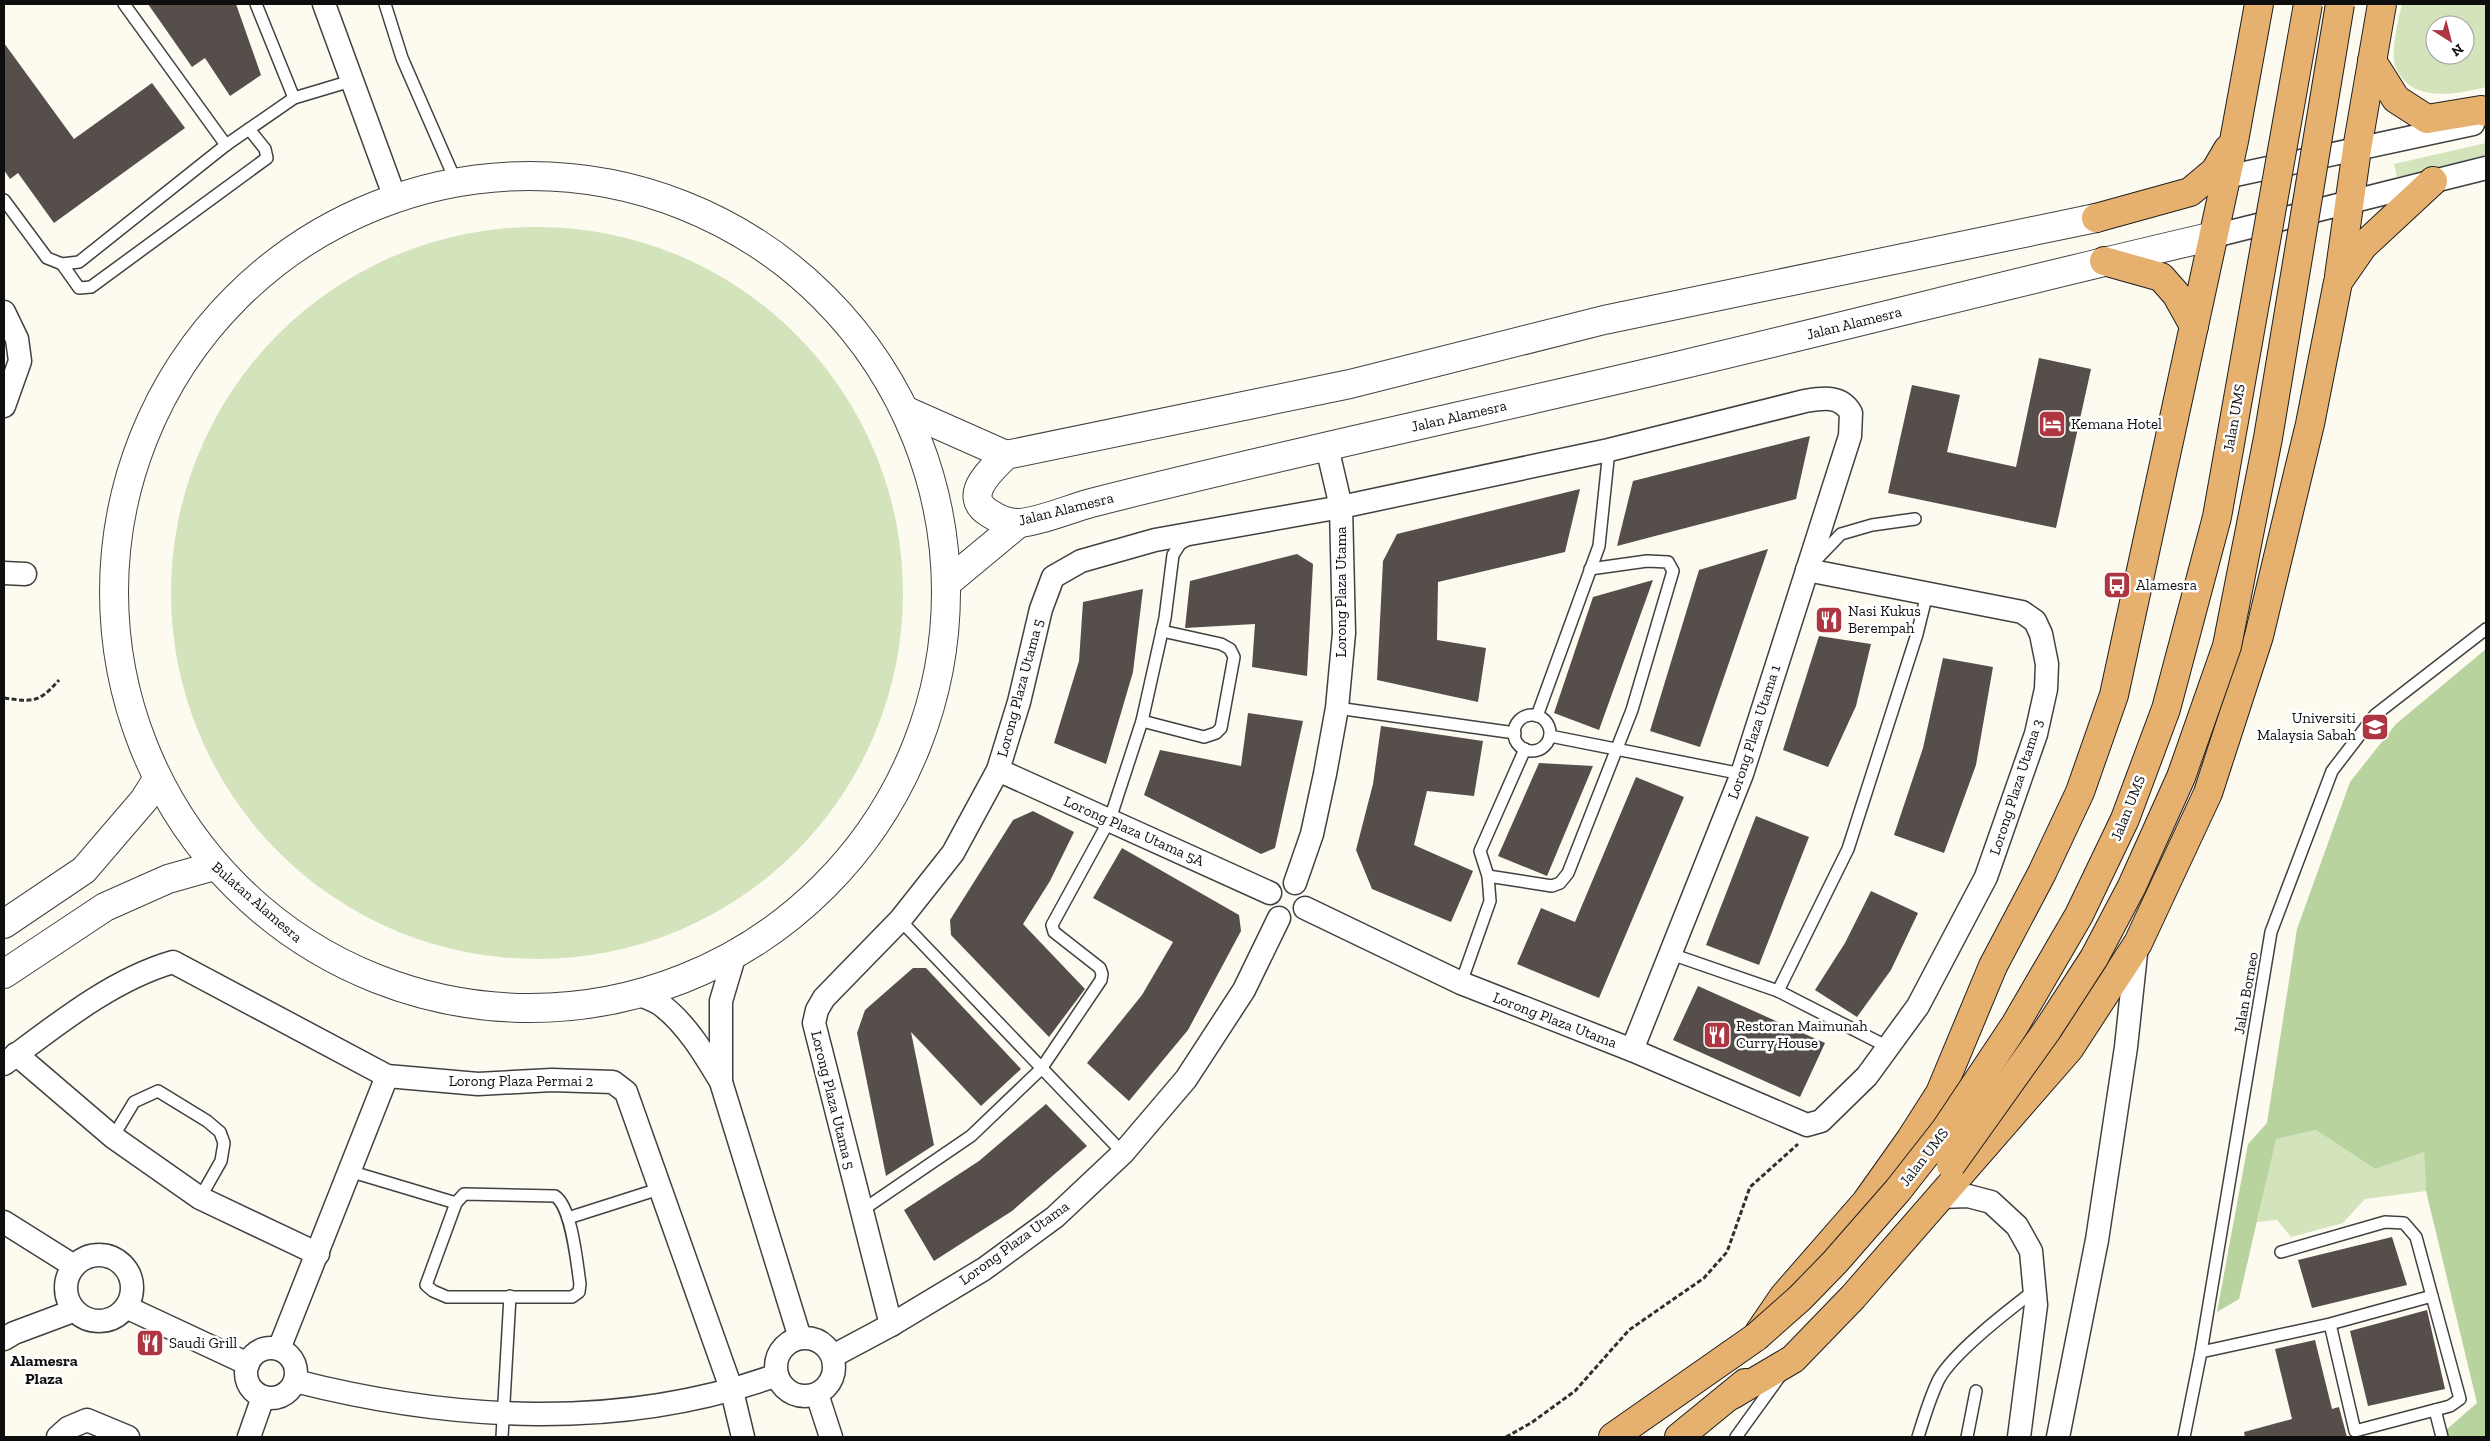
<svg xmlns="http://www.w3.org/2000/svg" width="2490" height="1441" font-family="'Zilla Slab',serif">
<rect width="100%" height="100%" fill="#fdfaf0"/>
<!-- green -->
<g fill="#d3e4bd" fill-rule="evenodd">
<path d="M2402,4h84v83c-29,7 -74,17 -90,-19 -6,-15 2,-48 6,-64zM2435,25h30v30h-30z"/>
<polygon points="2486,143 2486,157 2397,177 2394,164"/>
<circle cx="537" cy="593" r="366"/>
<polygon points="2316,1130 2375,1169 2424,1151 2426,1191 2365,1199 2343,1223 2291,1237 2277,1220 2257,1222 2275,1139"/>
</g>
<!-- forest -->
<polygon fill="#b9d39e" points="2486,649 2486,1437 2448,1437 2446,1430 2477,1403 2426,1191 2424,1152 2375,1169 2316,1130 2276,1139 2239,1299 2217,1312 2248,1144 2267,1123 2297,929 2350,782 2396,724"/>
<!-- building -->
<g fill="#554e4b">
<polygon points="148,4 236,4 261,75 230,96 205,58 192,67"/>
<polygon points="4,43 74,139 152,83 185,128 54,223 18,173 10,179 4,170"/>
<polygon points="2039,358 2091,369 2056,528 1888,493 1912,385 1960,395 1947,452 2016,467"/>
<polygon points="1810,436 1796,499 1617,546 1633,481"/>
<polygon points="1580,489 1565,552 1438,582 1437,640 1486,648 1478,702 1377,680 1383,561 1397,534"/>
<polygon points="1768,549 1700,747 1650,731 1699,570"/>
<polygon points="1297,554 1313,564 1307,676 1252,667 1255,624 1185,628 1190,581"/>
<polygon points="1653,580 1599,730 1554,713 1593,597"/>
<polygon points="1143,589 1133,672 1106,764 1054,743 1079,661 1083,602"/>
<polygon points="1819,636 1871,644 1856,706 1828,767 1783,750"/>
<polygon points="1943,658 1993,667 1976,765 1944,853 1894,835 1923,748"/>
<polygon points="1248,713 1303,721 1275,848 1261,854 1144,795 1160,750 1241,766"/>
<polygon points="1381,726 1483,741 1474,796 1427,791 1414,845 1473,871 1451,922 1372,889 1356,850 1373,784"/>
<polygon points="1539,763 1593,766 1547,876 1498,856"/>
<polygon points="1636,777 1684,797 1599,998 1517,964 1541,908 1575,922"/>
<polygon points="1033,811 1074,832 1050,881 1023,924 1085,989 1049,1037 951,935 950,920 1013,820"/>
<polygon points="1756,816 1809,837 1759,965 1706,945"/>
<polygon points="1122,848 1239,915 1241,931 1188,1030 1129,1101 1087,1063 1142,995 1173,942 1093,898"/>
<polygon points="1871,891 1918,913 1891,970 1857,1017 1815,990 1845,943"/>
<polygon points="913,968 926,968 1021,1069 981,1106 911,1032 934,1145 886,1176 857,1033 865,1010"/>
<polygon points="1698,986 1825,1043 1800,1097 1673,1040"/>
<polygon points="1046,1104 1087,1146 1012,1211 934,1261 904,1210 979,1161"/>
<polygon points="2392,1237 2407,1285 2312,1308 2298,1260"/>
<polygon points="2427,1310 2445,1389 2368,1406 2350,1331"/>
<polygon points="2315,1340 2332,1409 2339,1407 2347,1437 2245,1437 2244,1432 2292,1419 2275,1349"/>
</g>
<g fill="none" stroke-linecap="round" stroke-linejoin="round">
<!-- service casing -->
<g stroke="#414141" stroke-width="14">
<g id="service">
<polyline points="124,4 226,145"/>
<polyline points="256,4 294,98"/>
<polyline points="385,4 402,58 457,184"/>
<polyline points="4,200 47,258 62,264 79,262 226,145 294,98 351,81"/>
<polyline points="62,264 79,288 91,287 267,158 265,149 249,129"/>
<polyline points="1815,561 1841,534 1872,525 1915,519"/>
<polyline points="1337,708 1515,733"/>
<circle cx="1532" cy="733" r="18"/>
<polyline points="1537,716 1599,546 1609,450"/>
<polyline points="1142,721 1204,737 1216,733 1221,728 1234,657 1230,649 1221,644 1162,631"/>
<polyline points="1550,736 1742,774"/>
<polyline points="1488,876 1552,886 1560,883 1568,873 1632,710 1673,571 1668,562 1647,561 1590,569"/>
<polyline points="900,920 1123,1153"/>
<polyline points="1671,954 1778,991 1888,1047"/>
<polyline points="1461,983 1490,901 1488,876 1480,851 1525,749"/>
<polyline points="1778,991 1848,849 1917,634 1927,594"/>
<polyline points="113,1137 134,1102 158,1091 207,1121 220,1132 224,1143 221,1161 200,1198"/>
<polyline points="349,1171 456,1203"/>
<path d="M464,1194l91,2c17,11 22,68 25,88l-1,8 -7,5h-125l-14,-6 -7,-6 30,-82z"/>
<polyline points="861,1211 971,1136 1041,1069 1101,980 1102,974 1100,968 1054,932 1052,925 1110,819 1142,721 1165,618 1173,555 1180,544 1190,538"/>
<polyline points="568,1218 662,1188"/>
<polyline points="2281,1252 2385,1222 2404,1223 2416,1237 2432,1296"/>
<polyline points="2201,1352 2330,1324 2432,1296 2460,1399 2450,1406 2355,1431 2330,1324"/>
<polyline points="2435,1410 2442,1437"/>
<polyline points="502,1437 510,1296"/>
<polyline points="1736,1437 1780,1376"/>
<path d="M1918,1437c6,-19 12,-40 21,-58 15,-27 70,-69 96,-89"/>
<polyline points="1967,1437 1976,1391"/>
<polyline points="2184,1437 2201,1352 2271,932 2332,771 2375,715 2486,629"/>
</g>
</g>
<!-- minor casing -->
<g stroke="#414141" stroke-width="25">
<g id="minor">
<polyline points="324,4 395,198"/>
<polyline points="2226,177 2473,124"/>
<polyline points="2214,236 2486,168"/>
<polyline points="4,312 17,339 20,361 4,406"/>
<polyline points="4,573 25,574"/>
<polyline points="998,770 1270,893"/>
<polyline points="1295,883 1312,834 1325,774 1337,708 1344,633 1341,507 1327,447"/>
<polyline points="1305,908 1461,983 1632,1050 1807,1125 1821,1121 1867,1076 1918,1006 1986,877 2036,734 2046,689 2047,664 2041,634 2035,621 2022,612 1807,570"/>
<path d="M638,994c7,3 16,6 22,10 26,19 45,51 61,78l79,256"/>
<polyline points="16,1054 113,1137 200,1198 318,1254"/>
<path d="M4,1064c51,-38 107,-84 169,-102l214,114 91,8 74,-4 61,2 13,10 106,299 11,46"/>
<polyline points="721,1081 721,1001 735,954"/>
<polyline points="1940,1197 1968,1196 1991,1202 2017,1226 2031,1251 2036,1305 2019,1437"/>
<polyline points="4,1222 74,1266"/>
<circle cx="99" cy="1288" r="33"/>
<polyline points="126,1307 248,1364"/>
<path d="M891,1325l-77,-302 3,-13 7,-12 76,-78 53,-67 45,-83 21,-68 22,-93 12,-32 28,-16 74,-21 186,-33 268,-57 196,-49c18,-3 36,-6 46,12l-1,23 -108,338 -110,276"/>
<circle cx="805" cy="1367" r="29"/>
<polyline points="4,1339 14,1333 73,1311"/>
<circle cx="271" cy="1373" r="25"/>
<polyline points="279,1349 387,1076"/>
<polyline points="833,1356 891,1325 984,1269 1055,1217 1123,1153 1186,1079 1244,990 1279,918"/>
<path d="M295,1381c157,40 327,50 482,-6"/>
<polyline points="817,1394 831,1437"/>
<polyline points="58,1437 68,1428 87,1420 128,1437"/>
<polyline points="249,1437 263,1397"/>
<polyline points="2058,1437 2097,1240 2126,1047 2137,944"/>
</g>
</g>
<!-- tertiary casing -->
<g stroke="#414141" stroke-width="30">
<g id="tertiary">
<circle cx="530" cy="592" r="416"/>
<path d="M2096,218l-492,102 -254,64 -344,71c-15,15 -45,41 -17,58 9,6 19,11 31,10 22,-2 49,-14 71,-20 197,-50 396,-92 594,-139 177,-42 352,-87 529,-128"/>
<polyline points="909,412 1006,455"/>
<polyline points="948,582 1019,523"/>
<polyline points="4,924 84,870 144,800 156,781"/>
<polyline points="4,974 105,907 168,879 214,866"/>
</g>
</g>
<!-- trunk casing -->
<g stroke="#1f1f1f" stroke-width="30">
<g id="trunk">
<polyline points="2372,61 2396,99 2427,119 2481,110 2486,112"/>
<polyline points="2096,218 2190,192 2215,171 2228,149"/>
<polyline points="2104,261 2161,277 2176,294 2194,326"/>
<polyline points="2339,276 2357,149 2382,4"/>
<polyline points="1732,1395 1793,1359 1853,1297 2069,1049 2138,943 2208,793 2259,636 2310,424 2338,282 2363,246 2433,181"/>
<polyline points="1613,1437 1756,1337 1784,1296 1866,1202 1910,1140 1940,1093 1993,966 2042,873 2080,792 2114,695 2234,141 2259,4"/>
<polyline points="1679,1437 1745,1383"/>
</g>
</g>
<!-- path -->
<g stroke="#303030" stroke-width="3" stroke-dasharray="5 2.5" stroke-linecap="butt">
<path d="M4,698c29,4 35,5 55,-18"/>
<polyline points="1506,1437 1531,1423 1575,1391 1629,1330 1704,1278 1727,1252 1750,1187 1798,1144"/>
</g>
<!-- service -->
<use href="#service" stroke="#fff" stroke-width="11"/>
<!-- minor -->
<use href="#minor" stroke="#fff" stroke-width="22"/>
<!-- tertiary -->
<use href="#tertiary" stroke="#fff" stroke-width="28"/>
<!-- trunk -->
<use href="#trunk" stroke="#e6b06e" stroke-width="28"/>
<!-- trunk-bridge casing -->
<g stroke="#1f1f1f" stroke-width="30" stroke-linecap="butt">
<g id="trunk-bridge">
<polyline points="1951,1165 2048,1029 2094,958 2132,886 2181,777 2227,646 2268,438 2340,4"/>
<polyline points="1756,1337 1800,1298 1835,1262 1898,1190 1945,1130 2015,1025 2079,915 2125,819 2166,709 2217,517 2308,4"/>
</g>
</g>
<!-- trunk-bridge -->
<use href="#trunk-bridge" stroke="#e6b06e" stroke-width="28"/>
</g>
<!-- icons -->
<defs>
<g id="hotel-square" transform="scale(1.4375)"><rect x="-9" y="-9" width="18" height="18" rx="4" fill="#ad3642" stroke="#fff"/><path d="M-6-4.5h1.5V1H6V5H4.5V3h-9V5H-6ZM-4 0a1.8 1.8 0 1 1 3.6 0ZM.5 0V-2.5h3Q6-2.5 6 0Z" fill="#fff"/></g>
<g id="bus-square" transform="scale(1.4375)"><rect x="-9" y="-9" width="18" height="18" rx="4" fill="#ad3642" stroke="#fff"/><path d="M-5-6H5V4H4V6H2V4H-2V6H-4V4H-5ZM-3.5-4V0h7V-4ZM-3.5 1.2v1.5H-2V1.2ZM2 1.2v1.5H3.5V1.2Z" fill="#fff"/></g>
<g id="restaurant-square" transform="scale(1.4375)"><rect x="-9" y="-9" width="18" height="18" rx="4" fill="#ad3642" stroke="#fff"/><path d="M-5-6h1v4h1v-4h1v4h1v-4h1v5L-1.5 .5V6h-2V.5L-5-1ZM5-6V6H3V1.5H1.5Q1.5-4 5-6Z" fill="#fff"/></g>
<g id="university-square" transform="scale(1.4375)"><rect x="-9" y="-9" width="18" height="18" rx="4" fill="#ad3642" stroke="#fff"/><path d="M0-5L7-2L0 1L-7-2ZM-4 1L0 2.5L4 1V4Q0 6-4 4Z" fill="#fff"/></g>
</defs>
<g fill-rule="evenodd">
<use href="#hotel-square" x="2052" y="424"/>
<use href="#bus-square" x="2117" y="585"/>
<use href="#restaurant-square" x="1829" y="620"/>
<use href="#university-square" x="2375" y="727"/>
<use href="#restaurant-square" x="1717" y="1035"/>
<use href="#restaurant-square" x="150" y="1343"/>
</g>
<g text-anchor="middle" stroke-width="5" stroke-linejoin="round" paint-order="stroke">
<!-- street labels -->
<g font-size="15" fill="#0e0e0e" stroke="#fff">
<text transform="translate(1854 323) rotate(-14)" y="5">Jalan Alamesra</text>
<text transform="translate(1459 416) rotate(-13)" y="5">Jalan Alamesra</text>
<text transform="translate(2234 418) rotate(-80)" y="5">Jalan UMS</text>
<text transform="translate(1066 509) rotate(-14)" y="5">Jalan Alamesra</text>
<text transform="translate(1341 592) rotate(-90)" y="5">Lorong Plaza Utama</text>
<text transform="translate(1020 688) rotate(-75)" y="5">Lorong Plaza Utama 5</text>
<text transform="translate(1754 732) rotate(-72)" y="5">Lorong Plaza Utama 1</text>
<text transform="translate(2016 787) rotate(-72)" y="5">Lorong Plaza Utama 3</text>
<text transform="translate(2128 808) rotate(-68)" y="5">Jalan UMS</text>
<text transform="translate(1134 831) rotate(24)" y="5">Lorong Plaza Utama 5A</text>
<text transform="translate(257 902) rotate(41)" y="5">Bulatan Alamesra</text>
<text transform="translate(2246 993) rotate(-80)" y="5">Jalan Borneo</text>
<text transform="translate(1555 1020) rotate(21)" y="5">Lorong Plaza Utama</text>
<text x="521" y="1086">Lorong Plaza Permai 2</text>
<text transform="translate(833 1100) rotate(76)" y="5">Lorong Plaza Utama 5</text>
<text transform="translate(1924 1157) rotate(-52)" y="5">Jalan UMS</text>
<text transform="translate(1014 1243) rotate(-36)" y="5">Lorong Plaza Utama</text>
</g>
<!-- poi labels -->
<g font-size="15" fill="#0e0e0e" stroke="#fff" text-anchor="start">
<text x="2071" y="429">Kemana Hotel</text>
<text x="2136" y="590">Alamesra</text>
<text x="1848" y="616">Nasi Kukus<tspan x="1848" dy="17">Berempah</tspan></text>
<text x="2356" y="723" text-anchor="end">Universiti<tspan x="2356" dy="17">Malaysia Sabah</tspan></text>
<text x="1736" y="1031">Restoran Maimunah<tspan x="1736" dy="17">Curry House</tspan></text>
<text x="169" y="1348">Saudi Grill</text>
</g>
<!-- neighbourhood labels -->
<g font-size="16" font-weight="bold" fill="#0e0e0e" stroke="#fff">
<text x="44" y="1366">Alamesra<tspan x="44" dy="18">Plaza</tspan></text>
</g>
</g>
<!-- border -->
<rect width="2490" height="1441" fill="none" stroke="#0e0e0e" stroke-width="10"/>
<!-- north arrow -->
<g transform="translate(2450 40) rotate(144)"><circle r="24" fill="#ffffff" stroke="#9f9f9f"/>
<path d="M0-4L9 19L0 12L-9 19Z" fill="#ad3642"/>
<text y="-8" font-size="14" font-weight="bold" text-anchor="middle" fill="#0e0e0e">N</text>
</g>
</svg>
